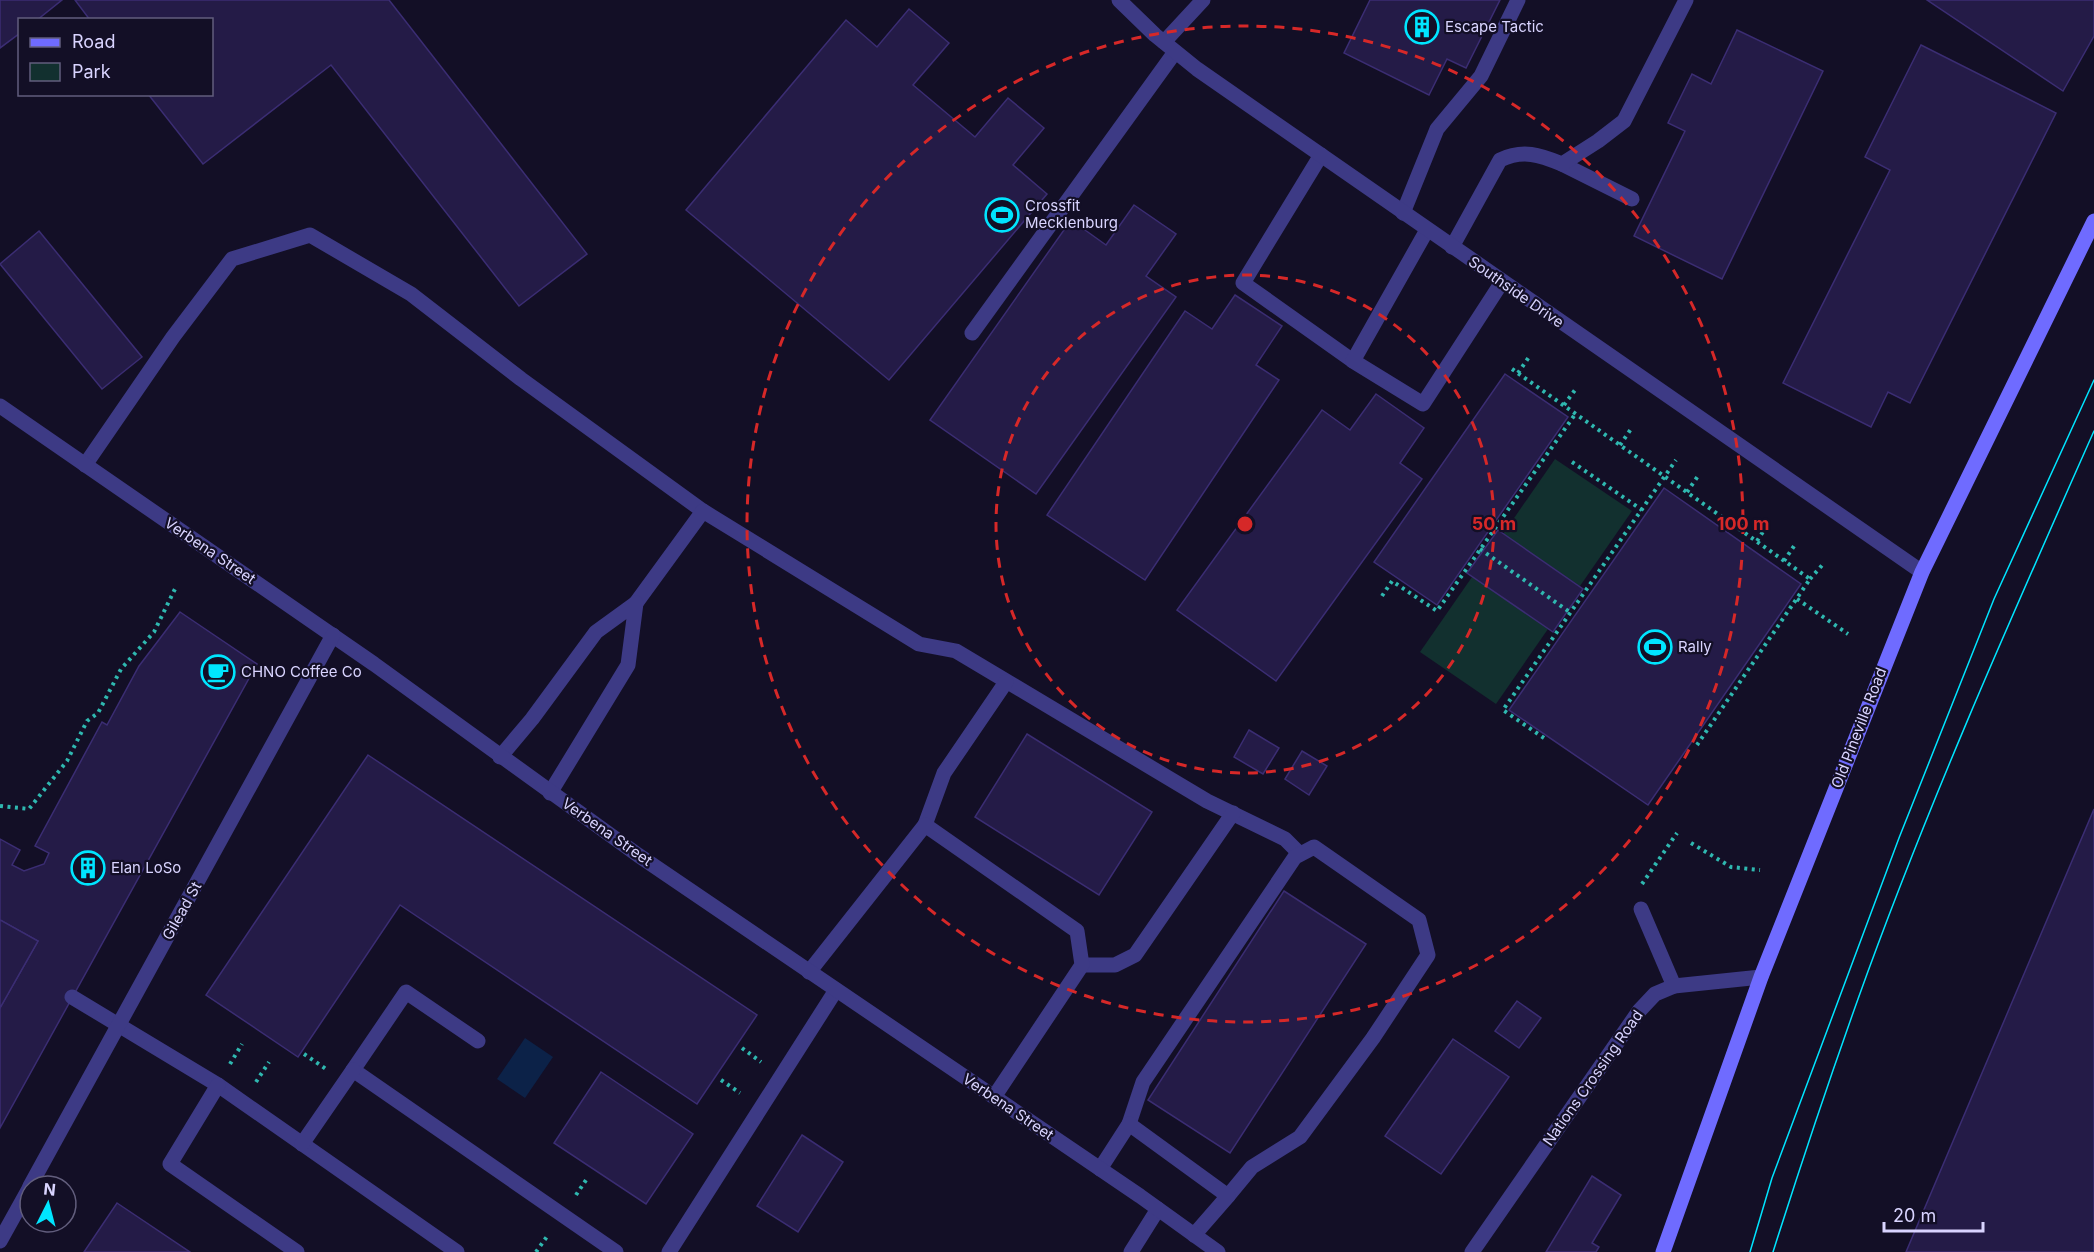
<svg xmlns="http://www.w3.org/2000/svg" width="2094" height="1252" font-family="Inter,sans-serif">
<rect width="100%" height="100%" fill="#130f26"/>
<!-- green -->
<g fill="#12302f">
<polygon points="1555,459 1632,511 1580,586 1503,534"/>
<polygon points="1472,577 1548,629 1496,704 1420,652"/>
</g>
<!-- water -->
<polygon fill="#0c2248" points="525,1038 553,1057 525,1098 497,1079"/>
<!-- building -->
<g fill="#241b47" stroke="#3b2d73" stroke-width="1.5">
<polygon points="0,0 62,0 37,20 20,20 20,33 0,48"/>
<polygon points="75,0 389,0 587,254 519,306 331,65 203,164 148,94 212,94 212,20 90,20"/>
<polygon points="1370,0 1500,0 1466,68 1447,59 1429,95 1344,53"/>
<polygon points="1927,0 2094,0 2094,36 2063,91"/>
<polygon points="909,9 949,43 913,85 975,137 1008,98 1044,128 1013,165 1047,194 889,380 686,210 846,20 877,47"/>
<polygon points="1737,30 1823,71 1722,279 1634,236 1685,131 1668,123 1692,74 1711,84"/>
<polygon points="1921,45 2056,113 1910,403 1888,392 1871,427 1783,383 1890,170 1865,157"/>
<polygon points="1134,205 1176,234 1146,276 1176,297 1036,494 930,420 1071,220 1106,245"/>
<polygon points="39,231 142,357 102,389 0,264"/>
<polygon points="1235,295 1282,326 1256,365 1279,380 1145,580 1047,515 1185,311 1212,329"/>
<polygon points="1505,374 1568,417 1437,605 1374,562"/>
<polygon points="1376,394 1424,428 1400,463 1422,479 1276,681 1177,610 1322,410 1350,430"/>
<polygon points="1664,488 1801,584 1648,805 1509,710"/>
<polygon points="1498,530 1583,589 1553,632 1467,573"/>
<polygon points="180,612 257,664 0,1128 0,1008 38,941 0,920 0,839 20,850 12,865 24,871 44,864 49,853 35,846 102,722 107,725 139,666"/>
<polygon points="1249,730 1279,748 1263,774 1234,757"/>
<polygon points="1027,734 1152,812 1099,895 975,817"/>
<polygon points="1302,751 1327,766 1309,795 1285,779"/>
<polygon points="368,755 757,1015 697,1104 400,905 298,1057 206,995"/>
<polygon points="2094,809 2094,1252 1906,1252"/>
<polygon points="1284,891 1366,944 1230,1153 1148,1100"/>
<polygon points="0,920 38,941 0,1008"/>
<polygon points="1517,1001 1541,1018 1519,1048 1495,1031"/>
<polygon points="1453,1039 1509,1077 1441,1174 1385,1136"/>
<polygon points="601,1072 693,1134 646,1204 554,1143"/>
<polygon points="802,1135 843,1162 798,1232 757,1206"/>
<polygon points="1592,1176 1621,1195 1592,1243 1599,1247 1596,1252 1546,1252"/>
<polygon points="117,1203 190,1252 84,1252"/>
</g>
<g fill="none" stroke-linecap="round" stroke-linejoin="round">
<!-- path -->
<g stroke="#2fb8b0" stroke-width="4" stroke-dasharray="3 4.5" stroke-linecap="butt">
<polyline points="1512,369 1810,579 1697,745"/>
<polyline points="1518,373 1529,357"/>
<polyline points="1564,405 1575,390"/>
<polyline points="1620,445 1631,429"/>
<polyline points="1572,462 1642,510"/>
<polyline points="1687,492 1698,476"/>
<polyline points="1757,541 1768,524"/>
<polyline points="1480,549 1571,613"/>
<polyline points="1784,561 1796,543"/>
<polyline points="1810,579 1824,563"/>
<polyline points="1382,596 1392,581 1437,611 1576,413"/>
<polyline points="1797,599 1848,634"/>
<polyline points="1544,738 1503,710 1676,460"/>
<polyline points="0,806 29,809 67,761 87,721 98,713 121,669 154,632 175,589"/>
<polyline points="1691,843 1731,867 1760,870"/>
<polyline points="1642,884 1677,833"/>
<polyline points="742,1048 761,1062"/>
<polyline points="304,1054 326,1069"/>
<polyline points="230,1064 242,1044"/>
<polyline points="721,1080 740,1093"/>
<polyline points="256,1082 269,1062"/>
<polyline points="576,1195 588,1177"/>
<polyline points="536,1252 548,1235"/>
</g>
<!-- lane -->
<g stroke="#3d3a85" stroke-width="15">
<polyline points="1164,42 1203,0"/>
<polyline points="1321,155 1243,283 1353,361"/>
<polyline points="1562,164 1632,199"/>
<polyline points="1403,213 1437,129 1481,76 1518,0"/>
<polyline points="1427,230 1353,361 1423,404 1502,282"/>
<path d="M1452,247l48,-87c23,-11 40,-5 62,4l36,-23 26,-20 62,-121"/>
<polyline points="972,333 1175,52"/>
<polyline points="85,465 173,337 232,259 310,235 411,294 521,379 703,511"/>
<polyline points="636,603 703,511 919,644 956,651 1207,801 1285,839 1300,854"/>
<polyline points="500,757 532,719 596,632 636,603 628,665 550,793"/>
<polyline points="925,825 944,773 1006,682"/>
<polyline points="1641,909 1674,986"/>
<polyline points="1082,965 1115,965 1135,955 1233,813"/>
<polyline points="809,972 925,825 1077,931 1082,965 994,1097"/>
<polyline points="72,997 218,1085 457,1252"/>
<polyline points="478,1041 406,992 353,1070 616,1252"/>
<polyline points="218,1085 170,1164 297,1252"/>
<polyline points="1129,1124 1143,1082 1295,857 1314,847 1419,920 1428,955 1373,1038 1300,1137 1252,1167 1228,1196"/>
<polyline points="302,1144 353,1070"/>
<polyline points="1100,1169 1129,1124 1228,1196 1194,1235"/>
<polyline points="669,1252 836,990"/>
<polyline points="1131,1252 1158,1209"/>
</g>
<!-- street -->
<g stroke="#3d3a85" stroke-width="15">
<polyline points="1119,0 1155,35 1197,69 1922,572"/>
<polyline points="0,406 374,664 638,855 1140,1196 1218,1252"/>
<polyline points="30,1186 333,635"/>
<polyline points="0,1241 30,1187"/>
<polyline points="1472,1252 1639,1011 1655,994 1674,986 1761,977"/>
</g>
<!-- secondary -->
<polyline stroke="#6f6bff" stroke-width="15" points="1663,1252 1761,977 1922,572 2094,221"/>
<!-- tram -->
<g stroke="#00e5ff" stroke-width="1.5">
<polyline points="1750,1252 1772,1178 1899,838 1994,599 2094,380"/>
<path d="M1773,1252c27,-85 55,-169 85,-253 69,-193 153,-381 236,-568"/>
</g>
</g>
<!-- distance rings -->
<g fill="none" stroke="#d62828" stroke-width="3" stroke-dasharray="10 8">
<circle cx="1245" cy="524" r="249"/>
<circle cx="1245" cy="524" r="498"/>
</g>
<!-- icons -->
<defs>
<g id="building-ring" transform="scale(1.725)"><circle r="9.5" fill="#130f26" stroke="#00e5ff" stroke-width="1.5"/><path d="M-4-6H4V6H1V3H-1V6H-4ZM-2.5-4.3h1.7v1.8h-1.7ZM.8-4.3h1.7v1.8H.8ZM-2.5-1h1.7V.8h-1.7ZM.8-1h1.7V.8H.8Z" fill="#00e5ff"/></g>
<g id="stadium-ring" transform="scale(1.725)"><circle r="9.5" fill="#130f26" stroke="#00e5ff" stroke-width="1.5"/><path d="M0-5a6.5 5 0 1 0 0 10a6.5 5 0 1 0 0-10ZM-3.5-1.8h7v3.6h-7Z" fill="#00e5ff"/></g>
<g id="cafe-ring" transform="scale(1.725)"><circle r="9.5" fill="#130f26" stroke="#00e5ff" stroke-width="1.5"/><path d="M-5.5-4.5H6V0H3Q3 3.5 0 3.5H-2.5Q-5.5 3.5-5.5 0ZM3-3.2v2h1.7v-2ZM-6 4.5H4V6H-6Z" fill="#00e5ff"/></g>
</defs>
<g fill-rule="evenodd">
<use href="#building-ring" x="1422" y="27"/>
<use href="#stadium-ring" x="1002" y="215"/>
<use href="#stadium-ring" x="1655" y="647"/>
<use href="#cafe-ring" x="218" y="672"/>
<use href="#building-ring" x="88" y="868"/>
</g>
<g text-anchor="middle" stroke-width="4.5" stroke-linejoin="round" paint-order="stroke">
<!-- poi labels -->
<g font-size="15" fill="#d9d4ff" stroke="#130f26" text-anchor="start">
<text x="1445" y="32">Escape Tactic</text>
<text x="1025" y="211">Crossfit<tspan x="1025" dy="17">Mecklenburg</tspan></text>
<text x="1678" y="652">Rally</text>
<text x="241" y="677">CHNO Coffee Co</text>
<text x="111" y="873">Elan LoSo</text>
</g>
<!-- street labels -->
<g font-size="15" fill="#d9d4ff" stroke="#130f26">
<text transform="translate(1516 292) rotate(35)" y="5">Southside Drive</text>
<text transform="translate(210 551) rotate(34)" y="5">Verbena Street</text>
<text transform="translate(1859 728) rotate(-69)" y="5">Old Pineville Road</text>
<text transform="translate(607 832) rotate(35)" y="5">Verbena Street</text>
<text transform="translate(182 911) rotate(-61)" y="5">Gilead St</text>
<text transform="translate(1593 1078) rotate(-55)" y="5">Nations Crossing Road</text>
<text transform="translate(1008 1107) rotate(34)" y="5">Verbena Street</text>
</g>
</g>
<circle cx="1245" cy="524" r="9" fill="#d62828" stroke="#130f26" stroke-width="3"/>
<g font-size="18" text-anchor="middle" font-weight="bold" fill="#d62828" stroke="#130f26" stroke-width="4.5" stroke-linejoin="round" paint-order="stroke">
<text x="1494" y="530">50 m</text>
<text x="1743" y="530">100 m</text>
</g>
<!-- legend -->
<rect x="18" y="18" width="195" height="78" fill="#130f26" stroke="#625e7d" stroke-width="1.5"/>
<rect x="30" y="38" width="30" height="9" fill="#6f6bff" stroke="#625e7d" stroke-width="1.5"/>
<text x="72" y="48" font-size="18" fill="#d9d4ff">Road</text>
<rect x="30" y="63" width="30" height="18" fill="#12302f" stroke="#625e7d" stroke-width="1.5"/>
<text x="72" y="78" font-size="18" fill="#d9d4ff">Park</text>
<!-- north arrow -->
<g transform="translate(48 1204) rotate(6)"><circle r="28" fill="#130f26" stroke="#625e7d" stroke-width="1.5"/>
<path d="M0-4.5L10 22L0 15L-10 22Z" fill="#00e5ff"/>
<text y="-9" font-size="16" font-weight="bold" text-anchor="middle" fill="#d9d4ff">N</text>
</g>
<!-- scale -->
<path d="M1884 1222v9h99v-9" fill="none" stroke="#d9d4ff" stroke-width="3"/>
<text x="1893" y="1222" font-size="18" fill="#d9d4ff" stroke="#130f26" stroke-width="4.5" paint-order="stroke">20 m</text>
</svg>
